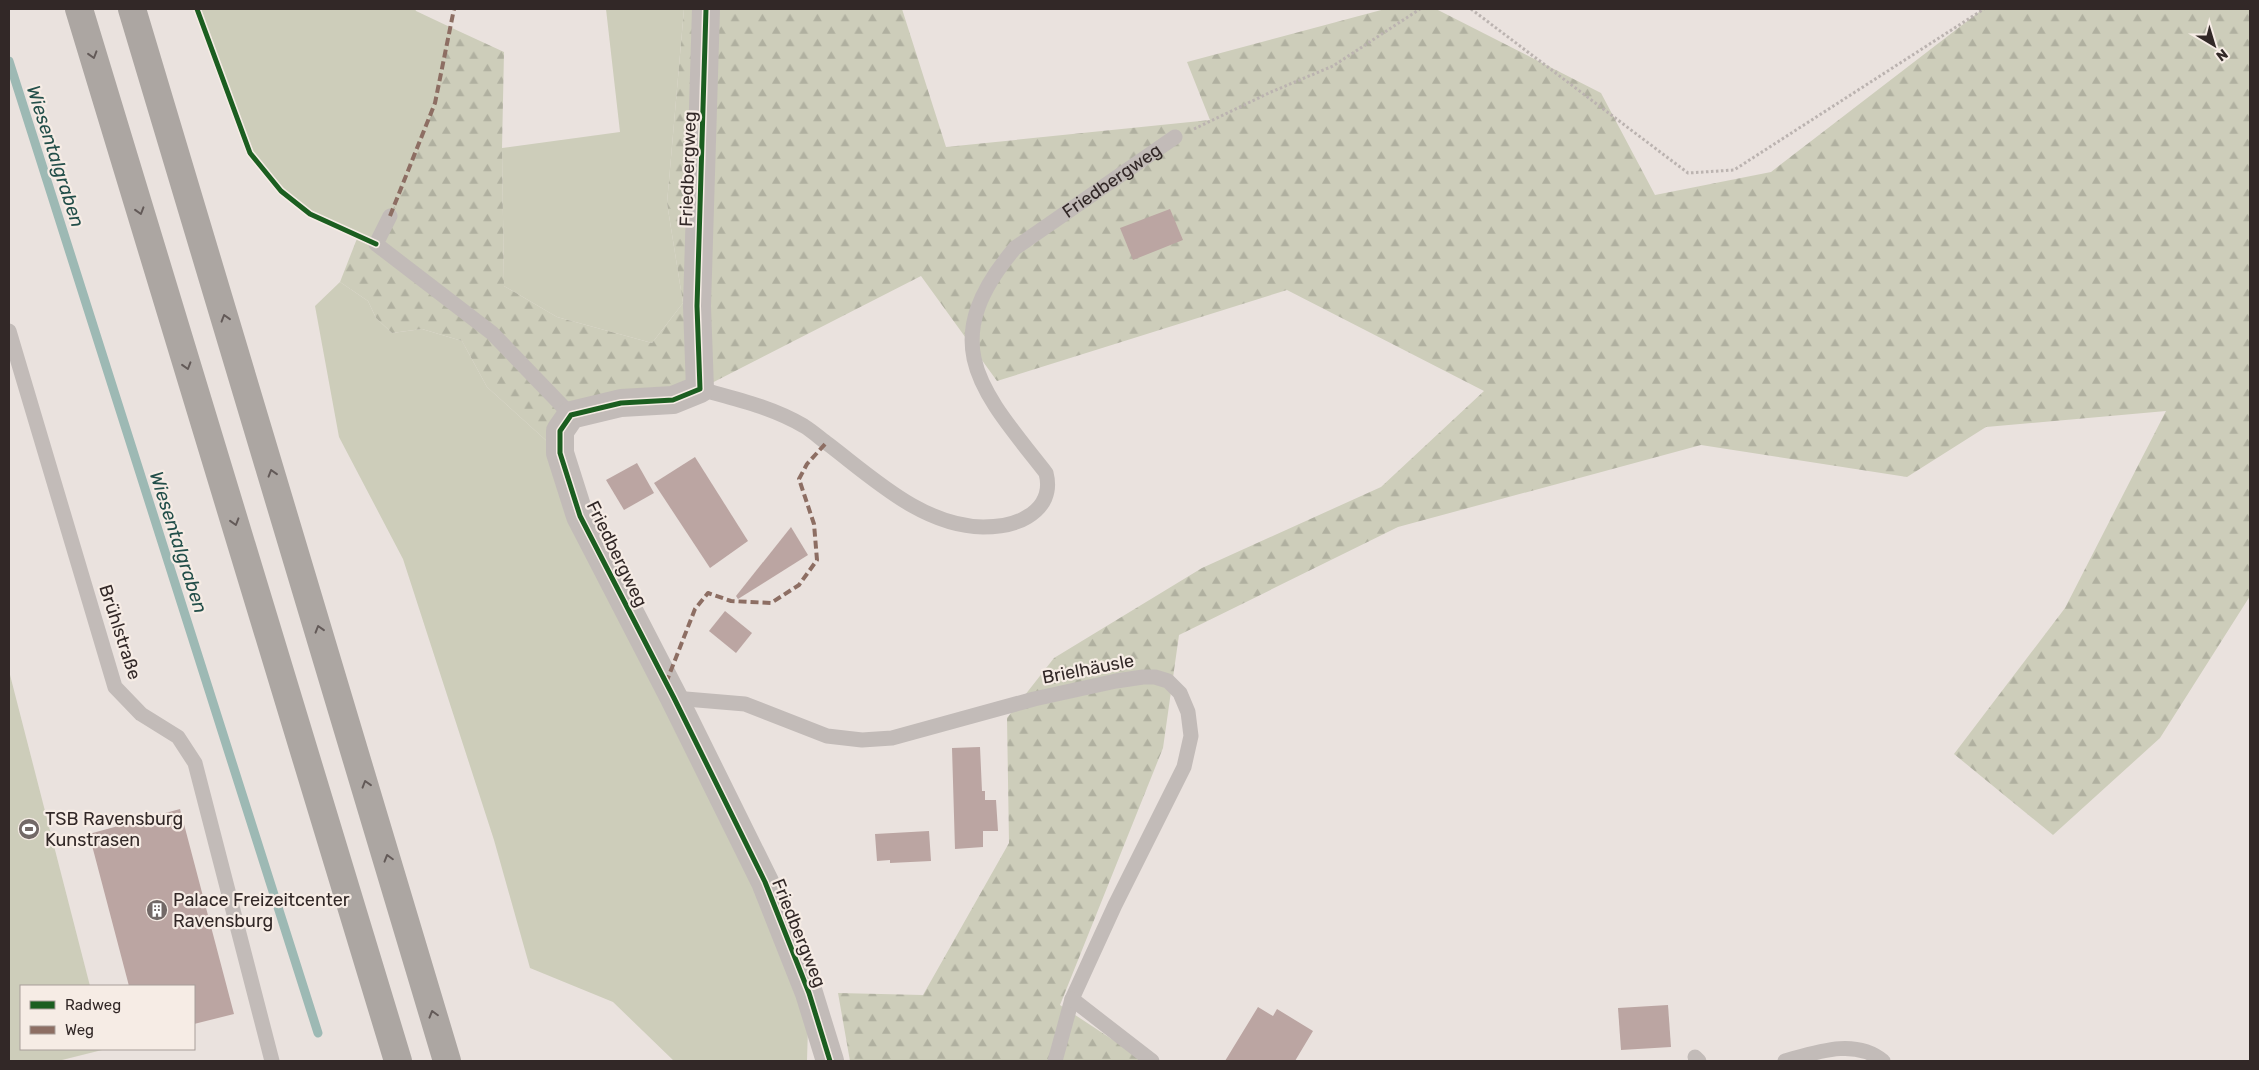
<svg xmlns="http://www.w3.org/2000/svg" width="2259" height="1070" font-family="Rubik,sans-serif">
<defs>
<pattern id="forest-firs" width="22" height="20" patternUnits="userSpaceOnUse" patternTransform="scale(1.25)"><rect width="22" height="20" fill="#cdcdba"/><path d="M5 1l3.5 6h-7zM16 11l3.5 6h-7z" fill="#b0b0a0"/></pattern>
</defs>
<rect width="100%" height="100%" fill="#eae2de"/>
<!-- grass -->
<g fill="#cdcdba">
<polygon points="197,9 415,9 416,11 452,28 435,103 390,216 376,244 310,214 281,191 250,153"/>
<polygon points="606,9 684,9 667,203 683,303 652,343 557,317 504,286 502,148 620,132"/>
<polygon points="340,282 368,301 376,318 392,333 422,329 462,341 487,387 560,453 809,993 807,1061 674,1061 613,1002 530,968 494,840 403,559 339,437 315,306"/>
<polygon points="9,671 90,986 21,986 21,1049 106,1049 58,1061 9,1061"/>
</g>
<!-- forest -->
<polygon fill="url(#forest-firs)" points="684,9 902,9 946,147 1210,120 1187,62 1385,9 1436,9 1601,93 1655,195 1771,172 1983,9 2250,9 2250,596 2160,738 2053,835 1954,754 2065,608 2166,411 1986,427 1907,477 1701,445 1398,527 1179,635 1163,748 1060,1005 1145,1061 850,1061 838,993 923,995 1009,843 1007,718 1054,658 1202,568 1381,487 1484,391 1287,290 997,381 921,276 700,389 572,415 560,453 487,387 462,341 422,329 392,333 376,318 368,301 340,282 358,236 376,244 390,216 435,103 452,28 504,52 502,148 504,286 557,317 652,343 683,303 667,203"/>
<g fill="none" stroke-linecap="round" stroke-linejoin="round">
<!-- stream -->
<polyline stroke="#9db9b4" stroke-width="9" points="9,61 318,1033"/>
</g>
<!-- building -->
<g fill="#bba5a2">
<polygon points="1170,209 1183,240 1133,260 1120,228"/>
<polygon points="695,457 748,541 710,568 654,483"/>
<polygon points="637,463 654,493 624,510 606,480"/>
<polygon points="791,527 808,555 738,599 736,596"/>
<polygon points="725,611 752,633 736,653 709,631"/>
<polygon points="980,747 982,791 985,791 985,800 996,800 998,831 983,831 983,847 955,849 952,748"/>
<polygon points="180,809 234,1014 194,1024 194,986 129,986 89,834"/>
<polygon points="929,831 931,861 890,863 890,860 877,861 875,834"/>
<polygon points="1668,1005 1671,1047 1621,1050 1618,1008"/>
<polygon points="1258,1007 1273,1016 1277,1009 1313,1031 1295,1061 1225,1061"/>
</g>
<g fill="none" stroke-linecap="round" stroke-linejoin="round">
<!-- path -->
<g stroke="#bbb3b0" stroke-width="3" stroke-dasharray="2.5 2.5" stroke-linecap="butt">
<polyline points="1471,9 1688,173 1734,170 1984,9"/>
<polyline points="1194,129 1271,92 1333,66 1420,9"/>
</g>
<!-- service -->
<g stroke="#c2bbb8" stroke-width="15">
<polyline points="390,216 376,244 492,333 571,415"/>
<polyline points="9,331 115,687 141,714 178,737 195,763 272,1061"/>
<path id="s1" d="M700,389c36,10 72,18 104,37 8,5 16,12 24,18 46,35 95,82 155,83 15,0 31,-2 44,-10 17,-10 24,-25 19,-44 -65,-83 -112,-129 -31,-225l160,-111"/>
<polyline points="674,698 745,704 827,736 862,740 892,738 1034,699 1116,681 1143,677 1155,677 1168,681 1180,693 1188,712 1191,736 1184,767 1115,905 1072,999 1055,1061"/>
<polyline points="1072,999 1152,1061"/>
<polyline points="1695,1057 1699,1061"/>
<path d="M1785,1061c32,-9 70,-23 98,0"/>
</g>
<!-- minor -->
<polyline stroke="#c2bbb8" stroke-width="28" points="706,9 697,306 700,389 673,400 621,403 571,415 560,431 560,453 580,516 674,698 765,882 809,993 830,1061"/>
<!-- trunk -->
<g stroke="#aca6a2" stroke-width="28">
<polyline points="79,9 398,1061"/>
<polyline points="132,9 447,1061"/>
</g>
<!-- quiet -->
<g stroke="#8d6e63" stroke-width="4" stroke-dasharray="8 4" stroke-linecap="butt">
<polyline points="390,216 435,103 454,9"/>
<polyline points="666,683 695,609 708,593 731,601 771,603 799,585 817,560 814,524 799,479 807,464 826,443"/>
</g>
<!-- cycleway casing -->
<g stroke="#f6ece5" stroke-width="8">
<g id="cycleway">
<polyline points="197,9 250,153 281,191 310,214 376,244"/>
<polyline points="706,9 697,306 700,389 673,400 621,403 571,415 560,431 560,453 580,516 674,698 765,882 809,993 830,1061"/>
</g>
</g>
<!-- cycleway -->
<use href="#cycleway" stroke="#1b5e20" stroke-width="5"/>
</g>
<!-- one-way arrows -->
<defs><path id="oneway-chevron" d="M-2-3.5L2.5 0L-2 3.5" fill="none" stroke-width="1.6" stroke-linecap="round" stroke-linejoin="round" transform="scale(1.25)"/></defs>
<g stroke="#635a58">
<use href="#oneway-chevron" transform="translate(93 55) rotate(73)"/>
<use href="#oneway-chevron" transform="translate(140 211) rotate(73)"/>
<use href="#oneway-chevron" transform="translate(225 318) rotate(-107)"/>
<use href="#oneway-chevron" transform="translate(187 366) rotate(73)"/>
<use href="#oneway-chevron" transform="translate(272 473) rotate(-107)"/>
<use href="#oneway-chevron" transform="translate(235 522) rotate(73)"/>
<use href="#oneway-chevron" transform="translate(319 629) rotate(-107)"/>
<use href="#oneway-chevron" transform="translate(366 784) rotate(-107)"/>
<use href="#oneway-chevron" transform="translate(388 858) rotate(-106)"/>
<use href="#oneway-chevron" transform="translate(433 1014) rotate(-106)"/>
</g>
<!-- icons -->
<defs>
<g id="stadium-disc" transform="scale(1.125)"><circle r="9.5" fill="#726967" stroke="#f6ece5"/><path d="M0-5a6.5 5 0 1 0 0 10a6.5 5 0 1 0 0-10ZM-3.5-1.8h7v3.6h-7Z" fill="#fff"/></g>
<g id="building-disc" transform="scale(1.125)"><circle r="9.5" fill="#726967" stroke="#f6ece5"/><path d="M-4-6H4V6H1V3H-1V6H-4ZM-2.5-4.3h1.7v1.8h-1.7ZM.8-4.3h1.7v1.8H.8ZM-2.5-1h1.7V.8h-1.7ZM.8-1h1.7V.8H.8Z" fill="#fff"/></g>
</defs>
<g fill-rule="evenodd">
<use href="#stadium-disc" x="29" y="829"/>
<use href="#building-disc" x="157" y="910"/>
</g>
<g text-anchor="middle" stroke-width="4.5" stroke-linejoin="round" paint-order="stroke">
<!-- street labels -->
<g font-size="18" fill="#322827" stroke="#f6ece5">
<text transform="translate(688 169) rotate(-88)" y="6">Friedbergweg</text>
<text dy="6" stroke="none"><textPath href="#s1" startOffset="794">Friedbergweg</textPath></text>
<text transform="translate(617 554) rotate(64)" y="6">Friedbergweg</text>
<text transform="translate(120 632) rotate(72)" y="6">Brühlstraße</text>
<text transform="translate(1088 669) rotate(-11)" y="6">Brielhäusle</text>
<text transform="translate(799 933) rotate(68)" y="6">Friedbergweg</text>
</g>
<!-- poi labels -->
<g font-size="18" fill="#322827" stroke="#f6ece5" text-anchor="start">
<text x="45" y="825">TSB Ravensburg<tspan x="45" dy="21">Kunstrasen</tspan></text>
<text x="173" y="906">Palace Freizeitcenter<tspan x="173" dy="21">Ravensburg</tspan></text>
</g>
<!-- water labels -->
<g font-size="19" font-style="italic" fill="#224e49" stroke="#f6ece5">
<text transform="translate(56 156) rotate(72)" y="7">Wiesentalgraben</text>
<text transform="translate(179 542) rotate(72)" y="7">Wiesentalgraben</text>
</g>
</g>
<!-- border -->
<rect width="2259" height="1070" fill="none" stroke="#322827" stroke-width="20"/>
<!-- legend -->
<rect x="20" y="985" width="175" height="65" fill="#f6ece5" stroke="#a89e99"/>
<rect x="30" y="1001" width="25" height="8" fill="#1b5e20" stroke="#a89e99"/>
<text x="65" y="1010" font-size="15" fill="#322827">Radweg</text>
<rect x="30" y="1026" width="25" height="8" fill="#8d6e63" stroke="#a89e99"/>
<text x="65" y="1035" font-size="15" fill="#322827">Weg</text>
<!-- north arrow -->
<g transform="translate(2214 45) rotate(142)" stroke="#f6ece5" stroke-width="4" paint-order="stroke">
<path d="M0-4L9 19L0 12L-9 19Z" fill="#322827"/>
<text y="-8" font-size="14" font-weight="bold" text-anchor="middle" fill="#322827">N</text>
</g>
</svg>
